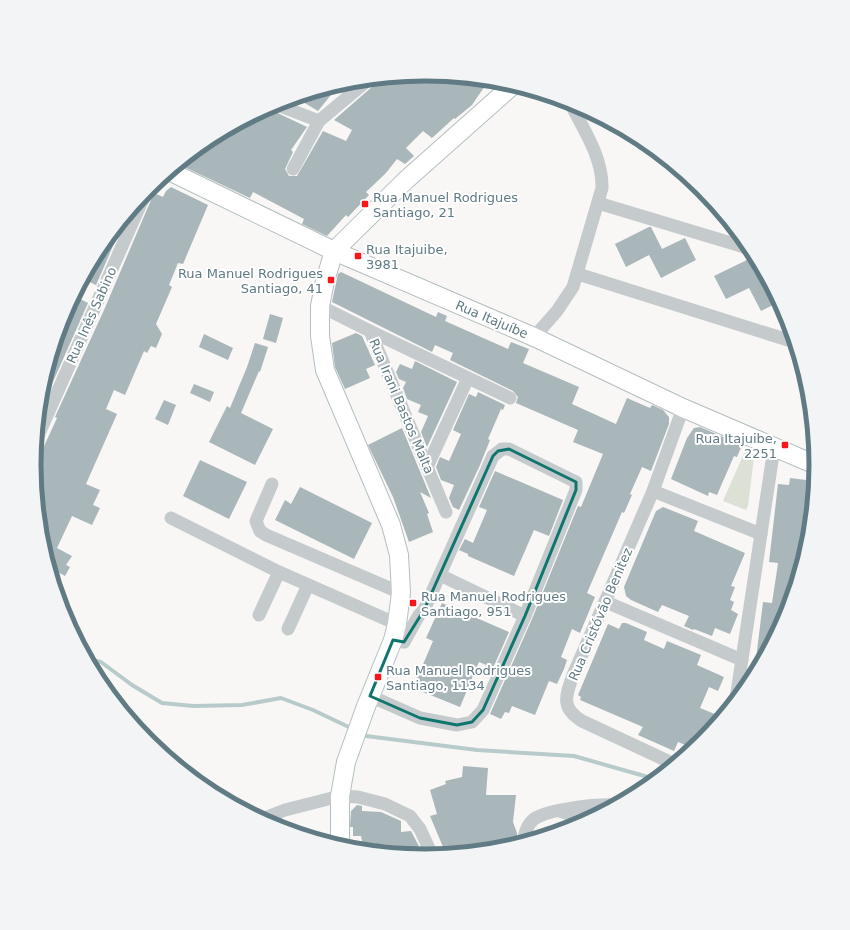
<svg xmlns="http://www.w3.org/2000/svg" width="850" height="930" font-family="'DejaVu Sans',sans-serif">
<rect width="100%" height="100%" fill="#f8f7f5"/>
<!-- green -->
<polygon fill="#dce0d5" points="745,451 752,454 754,457 748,506 746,510 723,501"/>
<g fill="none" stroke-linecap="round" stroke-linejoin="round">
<!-- stream -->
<g stroke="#b8cbcb" stroke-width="4">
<polyline points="87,659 101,662 132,685 162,703 193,706 242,705 281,698 313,710 353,729"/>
<polyline points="361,733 366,736 477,750 574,756 655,779"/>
</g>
</g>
<!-- building -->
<g fill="#a9b6ba">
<polygon points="425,74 489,80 472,105 455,119 454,118 432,138 423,131 406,148 414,156 405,164 397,159 386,173 366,192 369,195 348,217 346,215 327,236 302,224 304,219 253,192 250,198 178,164 208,140 267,108 307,127 291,150 293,152 285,169 289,176 297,176 323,131 346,141 352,130 334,120 373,86 376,79"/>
<polygon points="349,81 354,81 345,88 339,85 318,111 303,102 303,95"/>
<polygon points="171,187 208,205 183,264 178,263 169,285 172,287 156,324 162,334 156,348 151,346 147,353 144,351 125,395 114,390 106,409 117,414 86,484 100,490 93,505 100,508 92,525 72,516 57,548 72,556 66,565 70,567 65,576 49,567 41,541 34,468 57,418 55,417 104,310 154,193 163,197 166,191"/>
<polygon points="127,214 96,285 83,279 100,248"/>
<polygon points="649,227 651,227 662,249 685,238 696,260 661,278 649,255 626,267 615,244"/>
<polygon points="749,259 773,305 761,311 749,288 726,299 714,276"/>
<polygon points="341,272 436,317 438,312 447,316 445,321 508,349 511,342 529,349 523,363 579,387 572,404 616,424 627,398 650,408 652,405 663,410 669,417 669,424 651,471 642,467 630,494 632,495 624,513 622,512 587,593 595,597 580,633 572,629 561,657 567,660 564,669 557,684 549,681 535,715 512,706 509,713 505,712 501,719 490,714 532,619 578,506 581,507 603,454 573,442 578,430 516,403 518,397 513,391 450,360 453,353 435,345 432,352 332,302 338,274"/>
<polygon points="74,296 88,303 40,411 42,388 64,315"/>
<polygon points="270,314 283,318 276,343 263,339"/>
<polygon points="356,333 362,336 375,365 366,369 370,378 345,389 335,367 332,343"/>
<polygon points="204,334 233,348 228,360 199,347"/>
<polygon points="255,343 268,347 260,372 259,371 241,413 273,429 255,465 209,442 227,406 230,408 247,367"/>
<polygon points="415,361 457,382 427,447 421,432 428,416 418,412 421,405 407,399 403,388 406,382 399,379 396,372 400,364 412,369"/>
<polygon points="194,384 214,392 210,402 190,393"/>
<polygon points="478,392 505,405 503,410 501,409 488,439 490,440 480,465 459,510 453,507 449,498 454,485 441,480 436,467 440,457 449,461 461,434 453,430 469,394 476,397"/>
<polygon points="164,400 176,405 168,425 155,419"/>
<polygon points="700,427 742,445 737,457 734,456 717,495 709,492 708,496 671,479 687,438 694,428"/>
<polygon points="402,428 431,498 420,492 429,513 427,514 433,532 409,542 393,497 368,445"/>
<polygon points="200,460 247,482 229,519 183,496"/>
<polygon points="495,471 563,500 549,536 534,530 514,576 468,556 468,554 459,550 465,539 473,543 487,510 479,507"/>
<polygon points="790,478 814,481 808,542 786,615 754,675 763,602 772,603 777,570 778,563 769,562 778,484 789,485"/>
<polygon points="300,487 372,523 354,559 275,520 285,500 291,504"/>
<polygon points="663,507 698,521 694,531 745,553 731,586 735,587 730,600 734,602 731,610 738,614 730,634 715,628 712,636 694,629 693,630 684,626 689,616 662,605 658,612 631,600 626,596 624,587 656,511"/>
<polygon points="442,603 509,632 493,668 479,662 460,707 413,688 433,641 426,638"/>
<polygon points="622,623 626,623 647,632 644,640 664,649 667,641 701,655 697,665 724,677 718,691 709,687 700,708 722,717 701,742 693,748 678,742 674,751 638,735 643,727 580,700 581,697 578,695 608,624 619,629"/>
<polygon points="463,766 488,768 486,795 516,795 513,822 517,833 518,844 501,849 446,854 430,816 437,814 430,790 446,784 445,781 462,777"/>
<polygon points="357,805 362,806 362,811 381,812 401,821 401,832 411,831 424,856 401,854 401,846 379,844 379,852 364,850 361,836 353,836 353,827 350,827 351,811"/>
</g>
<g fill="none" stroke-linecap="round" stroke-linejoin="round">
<!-- secondary casing -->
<g stroke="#b4bec0" stroke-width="20">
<g id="secondary">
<polyline points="169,171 334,251 534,337 683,408 816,465"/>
<polyline points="340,846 340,796 346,762 365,709 393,640 397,624 401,593 399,555 391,525 325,370 320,336 320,306 325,281 334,251 406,180 513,85"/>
</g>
</g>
<!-- street -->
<g stroke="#c5cbcd" stroke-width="13">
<polyline points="275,104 319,121"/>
<polyline points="293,169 319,121 368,80"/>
<polyline points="598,203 751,249"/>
<polyline points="578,274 788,340"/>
<polyline points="320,306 370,331 446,512"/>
<polyline points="370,331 510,398"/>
<path d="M534,337l23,-26 16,-24 29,-99c1,-30 -19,-60 -32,-85"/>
<polyline points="37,438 146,192"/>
<polyline points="428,465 468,378"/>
<polyline points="272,484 256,521 260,531 266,535 401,593"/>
<polyline points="653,491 761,534"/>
<polyline points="171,518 279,572 397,624"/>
<polyline points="440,575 525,616"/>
<polyline points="606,602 742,660"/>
<polyline points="259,615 279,572"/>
<polyline points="288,629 308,585"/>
<polyline points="370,696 420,718 457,725 472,722 483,710 525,616 576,490 576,482 509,449 502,449 493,456 424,610 419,615 404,642 393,640"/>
<polyline points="736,699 774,448"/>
<path d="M674,764l-92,-43c-22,-14 -16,-25 -9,-46l80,-184 30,-83"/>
<polyline points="560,811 586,820"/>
<polyline points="262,819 285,810 340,796 358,797 385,804 410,816 420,829 432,855"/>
<path d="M525,841c-2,-7 3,-17 9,-22 15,-10 62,-15 80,-14"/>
</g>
<!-- secondary -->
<use href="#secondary" stroke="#fff" stroke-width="18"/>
</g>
<!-- marked area -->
<path fill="none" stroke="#0f766e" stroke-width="3" stroke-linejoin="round" d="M509,449l67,33v8l-51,126 -42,94 -11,12 -15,3 -37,-7 -50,-22 23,-56 11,2 20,-32 69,-154 5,-5z"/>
<!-- markers -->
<g fill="#f4181a" stroke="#fff" stroke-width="1.5">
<rect x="361" y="200" width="8" height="8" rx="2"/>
<rect x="354" y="252" width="8" height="8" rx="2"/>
<rect x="327" y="276" width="8" height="8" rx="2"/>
<rect x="781" y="441" width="8" height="8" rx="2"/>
<rect x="409" y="599" width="8" height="8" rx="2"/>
<rect x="374" y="673" width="8" height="8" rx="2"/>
</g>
<g text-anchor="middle" stroke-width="4" stroke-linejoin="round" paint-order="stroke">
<!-- poi labels -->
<g font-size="13" fill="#607b83" stroke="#fff" text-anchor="start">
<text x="373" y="202">Rua Manuel Rodrigues<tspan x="373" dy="15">Santiago, 21</tspan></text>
<text x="366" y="254">Rua Itajuibe,<tspan x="366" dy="15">3981</tspan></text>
<text x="323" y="278" text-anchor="end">Rua Manuel Rodrigues<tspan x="323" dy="15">Santiago, 41</tspan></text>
<text x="777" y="443" text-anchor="end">Rua Itajuibe,<tspan x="777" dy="15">2251</tspan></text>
<text x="421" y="601">Rua Manuel Rodrigues<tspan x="421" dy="15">Santiago, 951</tspan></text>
<text x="386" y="675">Rua Manuel Rodrigues<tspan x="386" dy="15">Santiago, 1134</tspan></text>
</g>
<!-- street labels -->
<g font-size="13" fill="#607b83" stroke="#fff">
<text transform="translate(91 315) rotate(-66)" y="5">Rua Inês Sabino</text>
<text transform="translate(492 319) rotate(23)" y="5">Rua Itajuíbe</text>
<text transform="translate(402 406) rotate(67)" y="5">Rua Irani Bastos Malta</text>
<text transform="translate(600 614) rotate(-67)" y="5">Rua Cristóvão Benitez</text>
</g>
</g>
<!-- crop -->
<path d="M0 0H850V930H0ZM41 465a384 384 0 1 1 768 0a384 384 0 1 1-768 0Z" fill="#f2f4f5" fill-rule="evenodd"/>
<path fill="none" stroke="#607b83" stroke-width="5" d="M41 465a384 384 0 1 1 768 0a384 384 0 1 1-768 0Z"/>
</svg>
